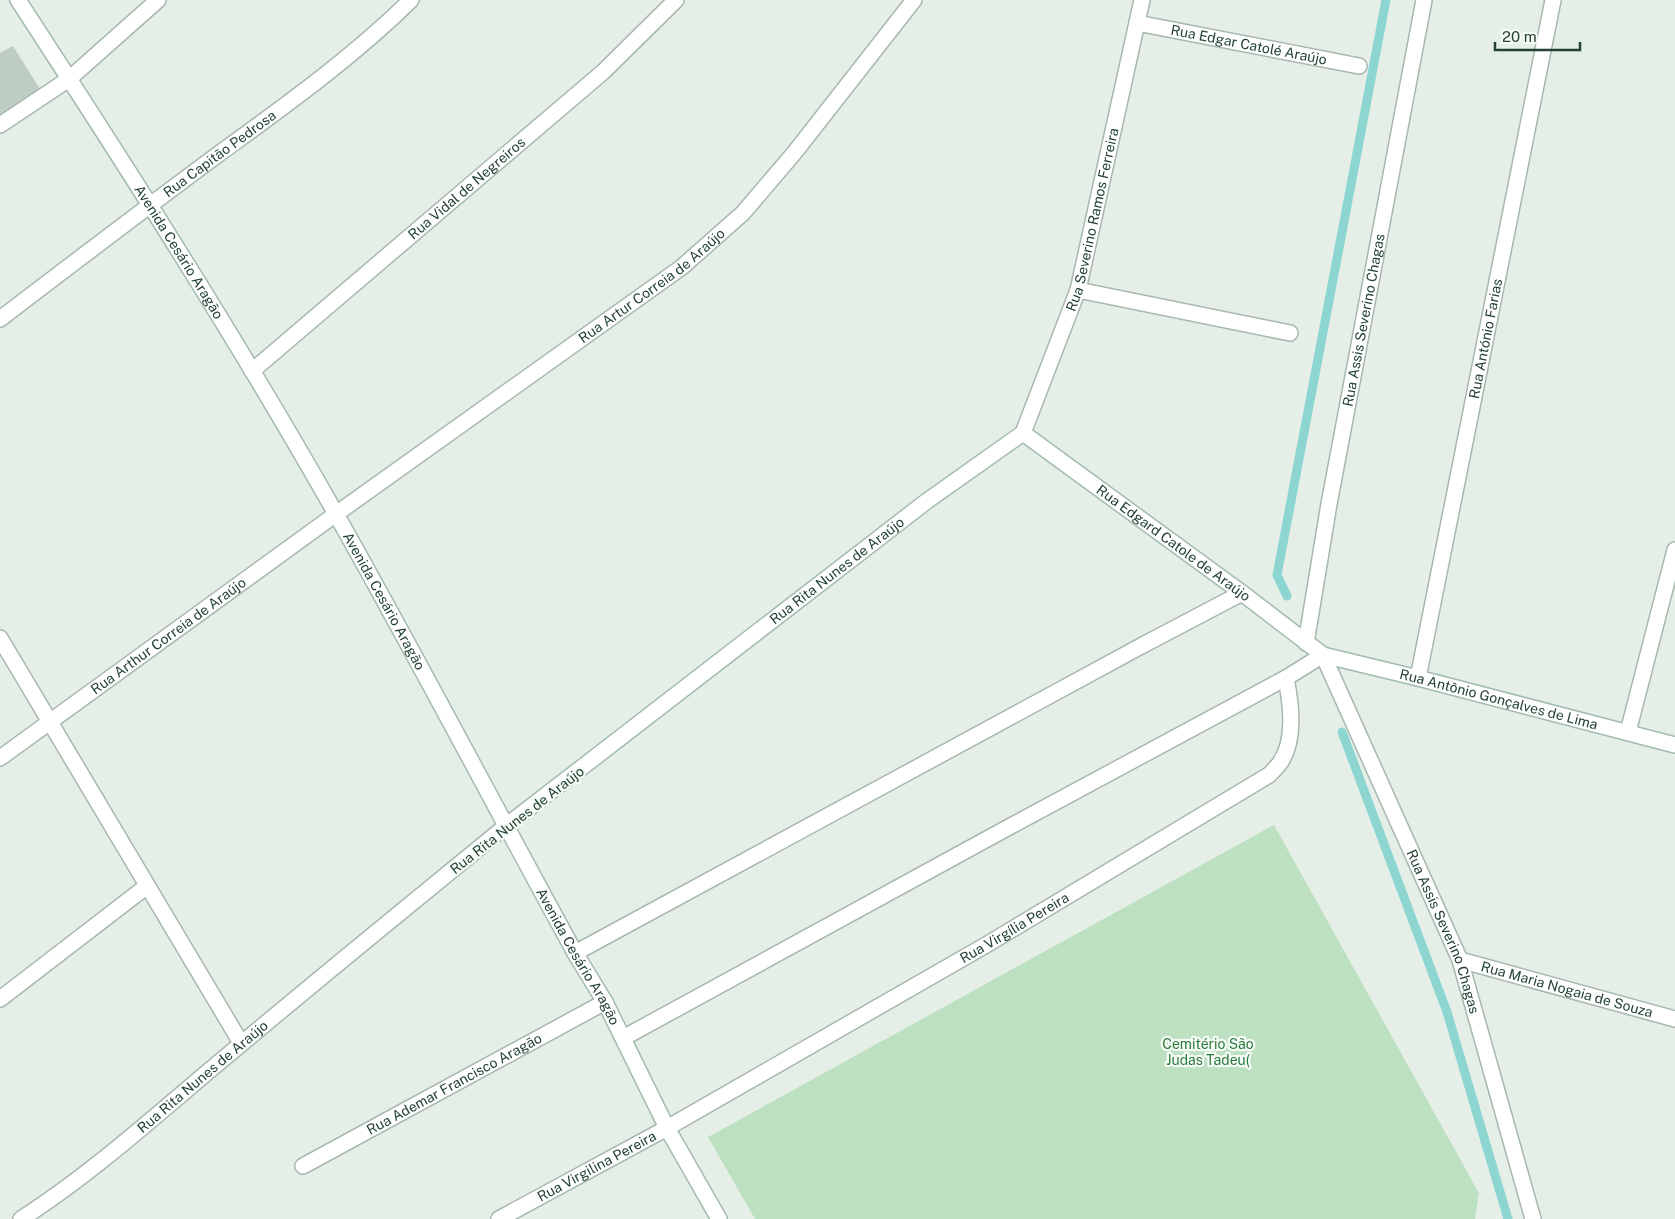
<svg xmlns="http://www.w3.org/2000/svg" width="1675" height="1219" font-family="'Public Sans',sans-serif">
<rect width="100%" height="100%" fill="#e5efe8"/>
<!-- green -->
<polygon fill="#bde0c0" points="1274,825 1479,1193 1475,1219 755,1219 708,1137"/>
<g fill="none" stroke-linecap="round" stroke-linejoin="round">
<!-- stream -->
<g stroke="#8cd5d1" stroke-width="9">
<polyline points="1287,596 1277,575 1386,0"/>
<polyline points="1342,732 1447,1012 1508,1219"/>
</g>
</g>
<!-- building -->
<polygon fill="#bdcdc3" points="13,46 43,94 0,120 0,53"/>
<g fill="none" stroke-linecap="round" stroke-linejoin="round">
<!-- lane casing -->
<g stroke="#a7b8ae" stroke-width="18">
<g id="lane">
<polyline points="69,79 158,0"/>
<polyline points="1143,645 1242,593"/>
<path id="s1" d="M303,1166l302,-164"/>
</g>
</g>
<!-- street casing -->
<g stroke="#a7b8ae" stroke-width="18">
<g id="street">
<path id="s2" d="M1137,23l222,43"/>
<polyline points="0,125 69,79"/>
<polyline points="1078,290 1290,333"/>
<path id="s3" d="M0,319c72,-55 143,-109 216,-163 67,-49 135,-97 195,-156"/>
<path id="s4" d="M252,371l351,-299 73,-72"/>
<path id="s5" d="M1023,433l55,-143 64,-290"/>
<polyline points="0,638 241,1043"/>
<path id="s6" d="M1306,643l23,-139 95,-504"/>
<path id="s7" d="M1418,678l135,-678"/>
<polyline points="1628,732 1675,550"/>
<path id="s8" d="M0,758l336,-244 346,-247 61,-54 52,-61 119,-152"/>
<polyline points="575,953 1143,645"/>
<path id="s9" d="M1460,960l215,59"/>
<polyline points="0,999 147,886"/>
<polyline points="623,1038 1009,827 1286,678"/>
<path id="s10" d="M21,1219c78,-50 147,-115 219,-174 88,-74 177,-146 266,-219"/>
<path id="s11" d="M499,1219l168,-91 319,-183 283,-170c4,-4 8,-8 11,-12 16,-23 11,-59 6,-85l37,-23 137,305 73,259"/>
</g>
</g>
<!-- secondary casing -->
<g stroke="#a3bbae" stroke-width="18">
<g id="secondary">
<path id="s12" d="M18,0c110,169 219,339 318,514 82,145 159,293 239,439l30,49 62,126 52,91"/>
<path id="s13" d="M506,826l421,-325 96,-68 219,160 81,62 95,23 257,67"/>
</g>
</g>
<!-- lane -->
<use href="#lane" stroke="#fff" stroke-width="15"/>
<!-- street -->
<use href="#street" stroke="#fff" stroke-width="15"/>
<!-- secondary -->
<use href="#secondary" stroke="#fff" stroke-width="15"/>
</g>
<g text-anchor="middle" stroke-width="4.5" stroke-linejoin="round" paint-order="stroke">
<!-- street labels -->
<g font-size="14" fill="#234233" stroke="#f6fbf7">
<text dy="5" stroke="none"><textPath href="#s2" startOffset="114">Rua Edgar Catolé Araújo</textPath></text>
<text dy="5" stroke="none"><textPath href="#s3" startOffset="275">Rua Capitão Pedrosa</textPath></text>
<text dy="5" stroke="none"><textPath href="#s4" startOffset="282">Rua Vidal de Negreiros</textPath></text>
<text dy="5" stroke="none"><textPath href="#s5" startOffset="225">Rua Severino Ramos Ferreira</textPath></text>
<text dy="5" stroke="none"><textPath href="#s12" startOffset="299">Avenida Cesário Aragão</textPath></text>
<text dy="5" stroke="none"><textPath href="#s8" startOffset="805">Rua Artur Correia de Araújo</textPath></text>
<text dy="5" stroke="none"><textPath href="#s6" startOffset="328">Rua Assis Severino Chagas</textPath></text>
<text dy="5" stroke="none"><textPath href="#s7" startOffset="346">Rua António Farias</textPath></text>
<text dy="5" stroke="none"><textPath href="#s13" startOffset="836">Rua Edgard Catole de Araújo</textPath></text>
<text dy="5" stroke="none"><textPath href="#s13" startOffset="418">Rua Rita Nunes de Araújo</textPath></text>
<text dy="5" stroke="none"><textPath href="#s12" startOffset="704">Avenida Cesário Aragão</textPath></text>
<text dy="5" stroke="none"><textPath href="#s8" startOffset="208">Rua Arthur Correia de Araújo</textPath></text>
<text dy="5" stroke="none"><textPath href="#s13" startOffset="1204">Rua Antônio Gonçalves de Lima</textPath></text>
<text transform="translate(517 820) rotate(-38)" y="5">Rua Rita Nunes de Araújo</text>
<text dy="5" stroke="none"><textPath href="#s11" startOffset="592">Rua Virgília Pereira</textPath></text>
<text dy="5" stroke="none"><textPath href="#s11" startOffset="1338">Rua Assis Severino Chagas</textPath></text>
<text dy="5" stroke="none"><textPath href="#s12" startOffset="1109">Avenida Cesário Aragão</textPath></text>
<text dy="5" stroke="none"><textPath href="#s9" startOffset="111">Rua Maria Nogaia de Souza</textPath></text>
<text dy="5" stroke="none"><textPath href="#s10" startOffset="231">Rua Rita Nunes de Araújo</textPath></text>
<text dy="5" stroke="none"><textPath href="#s1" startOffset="172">Rua Ademar Francisco Aragão</textPath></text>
<text dy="5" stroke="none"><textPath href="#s11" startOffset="111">Rua Virgilina Pereira</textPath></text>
</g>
<!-- park labels -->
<g font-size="14" fill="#2b7a39" stroke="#f6fbf7">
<text x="1208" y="1049">Cemitério São<tspan x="1208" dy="16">Judas Tadeu(</tspan></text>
</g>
</g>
<!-- scale -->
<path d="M1495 42v8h85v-8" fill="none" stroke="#234233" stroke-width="2.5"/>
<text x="1502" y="42" font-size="15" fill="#234233" stroke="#f6fbf7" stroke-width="4" paint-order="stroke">20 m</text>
</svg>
